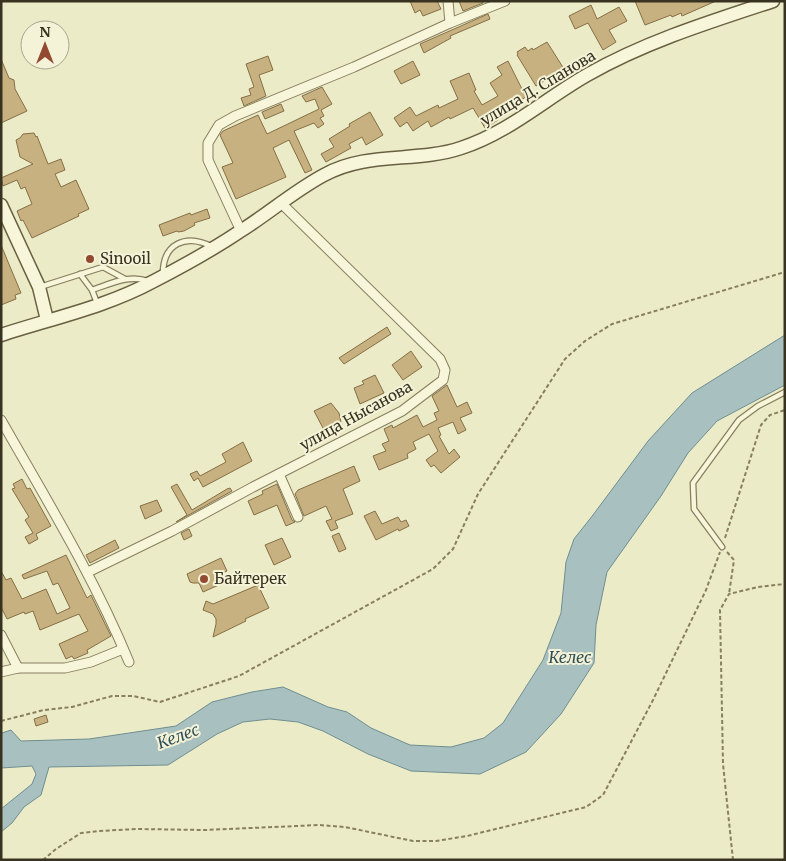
<svg xmlns="http://www.w3.org/2000/svg" width="786" height="861" font-family="Merriweather,serif">
<rect width="100%" height="100%" fill="#ecebc8"/>
<!-- water -->
<polygon fill="#a9c0c0" stroke="#6f8e8f" points="785,335 785,385 717,421 688,453 661,496 607,572 596,625 594,663 561,714 526,752 480,774 411,771 368,754 323,731 298,722 270,719 243,722 217,734 168,765 49,767 41,795 24,807 12,823 1,832 1,809 32,784 36,774 32,766 1,768 1,737 2,733 11,730 21,741 89,739 176,726 212,702 252,692 283,687 328,707 347,712 371,728 410,745 451,747 484,738 503,723 543,660 561,613 566,562 574,539 593,515 648,441 692,393"/>
<!-- building -->
<g fill="#c8b180" stroke="#856f45">
<polygon points="410,1 437,1 441,9 423,16 420,10 415,13"/>
<polygon points="459,1 483,1 483,3 463,11"/>
<polygon points="635,1 716,1 682,16 681,13 672,17 671,15 645,25"/>
<polygon points="591,5 597,19 619,7 627,21 609,30 616,42 603,50 588,23 575,29 569,16"/>
<polygon points="488,14 490,19 450,36 451,38 424,53 420,44"/>
<polygon points="547,42 564,69 536,86 517,55 518,54 517,52 525,47 528,51 532,48 533,50"/>
<polygon points="268,56 273,70 259,75 266,96 244,106 241,98 251,95 249,89 254,87 246,64"/>
<polygon points="1,59 9,78 14,80 15,89 27,111 1,123"/>
<polygon points="413,61 420,75 401,84 394,71"/>
<polygon points="508,61 526,97 495,115 498,120 485,128 473,108 450,119 449,117 431,127 428,121 413,131 407,122 400,127 394,118 410,107 416,116 438,105 439,108 458,99 450,81 469,73 476,90 474,91 482,105 498,96 490,83 502,75 497,67"/>
<polygon points="322,87 332,104 321,110 324,116 320,118 324,124 318,128 314,123 294,131 312,170 305,173 289,140 273,148 286,177 236,199 222,167 233,163 220,135 223,131 258,115 267,134 319,109 315,99 306,102 302,96"/>
<polygon points="281,104 284,111 265,119 262,112"/>
<polygon points="370,112 383,135 366,145 362,137 349,144 351,148 326,162 321,154 334,147 329,139 350,126 349,124"/>
<polygon points="34,133 36,137 37,136 48,164 61,159 65,170 55,174 61,187 76,180 89,209 78,214 79,216 32,238 23,220 21,221 17,211 32,204 25,187 21,189 17,180 3,186 1,178 33,164 20,157 16,140 20,138 23,134"/>
<polygon points="207,209 210,218 194,223 195,225 184,231 178,232 177,231 163,236 159,225 190,213 191,215"/>
<polygon points="1,245 21,293 15,295 16,299 1,305"/>
<polygon points="387,327 391,334 344,364 339,358"/>
<polygon points="411,351 422,367 403,380 392,365"/>
<polygon points="375,375 384,393 360,404 354,388 364,384 362,381"/>
<polygon points="447,385 457,407 467,402 472,413 460,418 466,430 458,434 453,422 438,428 441,435 439,436 449,454 454,449 460,457 441,473 434,465 431,467 426,460 438,451 429,434 413,442 416,449 407,454 408,458 379,470 373,456 386,451 382,444 389,441 384,429 392,425 393,428 417,415 423,427 437,420 434,413 439,411 432,396"/>
<polygon points="331,403 339,413 341,422 324,430 314,411"/>
<polygon points="243,442 252,461 203,487 198,478 194,481 190,474 197,471 200,476 226,462 222,454"/>
<polygon points="354,466 360,481 343,489 353,514 335,521 338,528 331,531 326,521 332,519 326,506 304,516 295,494 298,490"/>
<polygon points="22,479 27,489 30,488 51,526 36,534 38,539 29,544 25,537 33,533 25,520 29,517 12,489 15,488 13,484"/>
<polygon points="177,484 192,510 227,489 230,488 232,491 176,522 187,515 171,487"/>
<polygon points="277,484 292,520 295,522 286,526 277,505 254,515 248,501 263,494 262,491"/>
<polygon points="157,500 162,511 145,519 140,506"/>
<polygon points="375,511 382,524 398,517 401,522 406,520 409,526 399,531 398,529 376,540 364,516"/>
<polygon points="189,529 192,536 184,540 181,533"/>
<polygon points="339,533 346,549 339,552 332,536"/>
<polygon points="282,538 291,557 274,565 265,545"/>
<polygon points="115,540 119,548 90,563 86,555"/>
<polygon points="66,555 87,598 91,595 111,636 87,650 88,653 74,659 72,656 66,659 59,644 88,631 79,614 40,630 33,611 25,614 24,612 7,619 1,607 1,571 6,580 11,578 22,599 46,589 57,614 70,608 58,583 53,585 47,571 24,579 22,575"/>
<polygon points="221,558 227,571 217,576 221,584 203,592 199,583 193,583 190,582 187,574"/>
<polygon points="258,585 269,608 245,619 246,621 213,637 216,624 216,619 213,614 203,610 206,601 213,604"/>
<polygon points="46,715 48,722 36,726 34,719"/>
</g>
<g fill="none" stroke-linecap="round" stroke-linejoin="round">
<!-- lane casing -->
<g stroke="#877f5e" stroke-width="7">
<g id="lane">
<polyline points="80,274 92,290 97,303"/>
<path d="M163,276c-1,-33 23,-43 50,-29"/>
<polyline points="40,287 103,267 125,279"/>
<path d="M92,290c18,-6 37,-16 56,-9"/>
<polyline points="722,547 694,509 693,483 739,420 758,406 785,392"/>
</g>
</g>
<!-- street casing -->
<g stroke="#877f5e" stroke-width="11">
<g id="street">
<polyline points="448,1 450,23"/>
<polyline points="241,231 208,160 208,143 219,125 235,116 354,67 450,23 505,1"/>
<path d="M1,420c45,79 93,157 128,242"/>
<polyline points="279,474 298,517"/>
<polyline points="88,572 172,531 253,487 402,411 443,380 445,370 440,359 280,202"/>
<polyline points="1,635 18,668"/>
<polyline points="1,672 18,668 65,668 91,662 123,649"/>
</g>
</g>
<!-- secondary casing -->
<g stroke="#696041" stroke-width="15">
<g id="secondary">
<polyline points="1,205 39,287 47,320"/>
<path d="M1,335c52,-17 105,-28 153,-54 29,-15 58,-31 85,-49 29,-18 55,-41 85,-57 43,-24 92,-12 137,-27 47,-15 84,-49 126,-73 58,-33 122,-53 186,-74"/>
</g>
</g>
<!-- path -->
<g stroke="#877f5e" stroke-width="2" stroke-dasharray="4 2.5" stroke-linecap="butt">
<polyline points="725,538 761,425 770,415 785,410"/>
<polyline points="727,552 734,560 729,594"/>
<polyline points="1,721 44,710 72,707 112,696 133,696 160,702 239,676 433,569 453,549 478,494 565,359 585,341 612,324 785,272"/>
<polyline points="43,860 56,849 81,833 100,831 136,829 205,830 319,825 345,827 413,841 436,841 467,836 586,807 603,795 653,700 706,590 720,552"/>
<polyline points="733,860 723,764 720,610 729,594 758,587 785,584"/>
</g>
<!-- lane -->
<use href="#lane" stroke="#f7f6db" stroke-width="4.5"/>
<!-- street -->
<use href="#street" stroke="#f7f6db" stroke-width="9"/>
<!-- secondary -->
<use href="#secondary" stroke="#f7f6db" stroke-width="12"/>
</g>
<!-- markers -->
<g fill="#934a31" stroke="#f4f3d7" stroke-width="2">
<circle cx="90" cy="259" r="5"/>
<circle cx="204" cy="579" r="5"/>
</g>
<g text-anchor="middle" stroke-width="4" stroke-linejoin="round" paint-order="stroke">
<!-- street labels -->
<g font-size="15" fill="#383221" stroke="#f4f3d7">
<text transform="translate(538 88) rotate(-31)" y="5">улица Д. Спанова</text>
<text transform="translate(356 416) rotate(-29)" y="5">улица Нысанова</text>
</g>
<!-- poi labels -->
<g font-size="15" fill="#383221" stroke="#f4f3d7" text-anchor="start">
<text x="100" y="264">Sinooil</text>
<text x="214" y="584">Байтерек</text>
</g>
<!-- water labels -->
<g font-size="16" font-style="italic" fill="#314f57" stroke="#f4f3d7">
<text x="570" y="663">Келес</text>
<text transform="translate(178 736) rotate(-20)" y="6">Келес</text>
</g>
</g>
<!-- border -->
<rect width="786" height="861" fill="none" stroke="#383221" stroke-width="5"/>
<!-- north arrow -->
<g transform="translate(45 45)"><circle r="24" fill="#f4f3d7" stroke="#a9a68e"/>
<path d="M0-4L9 19L0 12L-9 19Z" fill="#934a31"/>
<text y="-8" font-size="14" font-weight="bold" text-anchor="middle" fill="#383221">N</text>
</g>
</svg>
